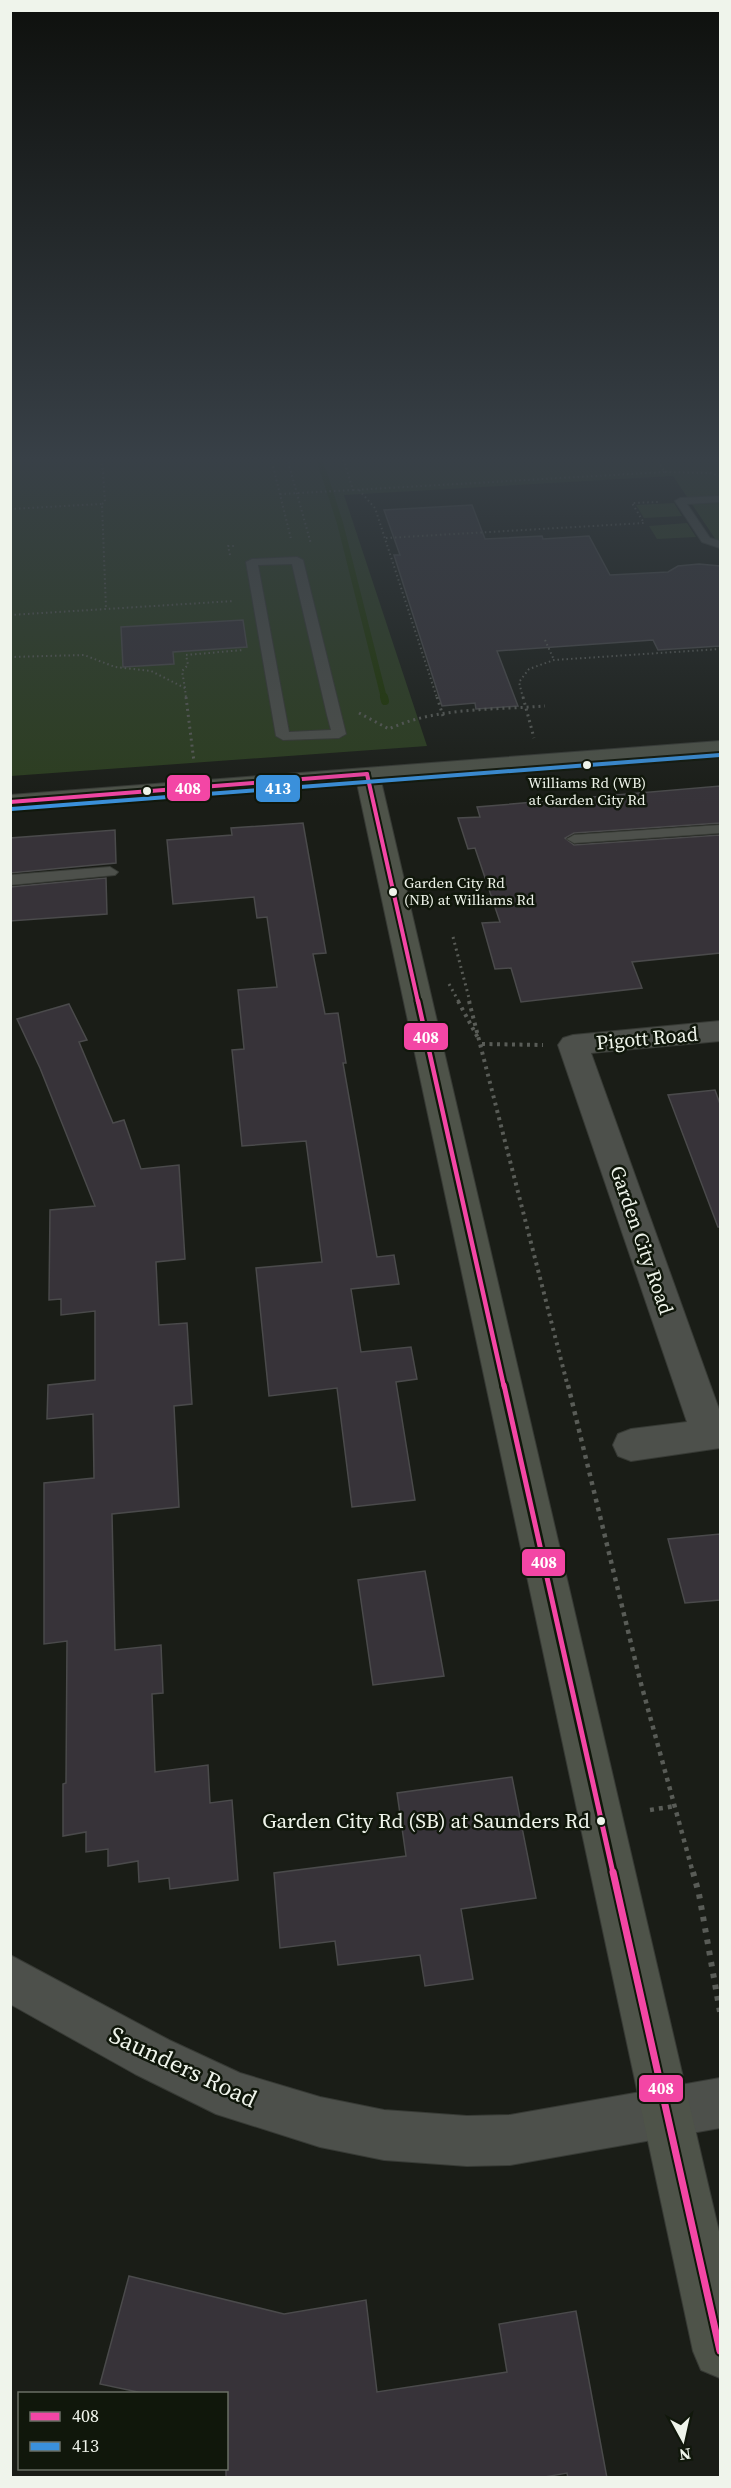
<svg xmlns="http://www.w3.org/2000/svg" width="731" height="2488" font-family="'Source Serif 4',serif">
<rect width="100%" height="100%" fill="#1a1d17"/>
<!-- green -->
<g fill="#2c3e1f">
<polygon points="11,458 720,458 720,541 716,540 673,476 344,495 427,746 11,776"/>
<polygon points="674,503 682,516 644,518 636,505"/>
<polygon points="687,523 696,537 657,539 649,526"/>
</g>
<g fill="none" stroke-linecap="round" stroke-linejoin="round">
<!-- stream-far1 -->
<polyline stroke="#1f3803" stroke-width="6" points="319,458 340,523 384,698"/>
<!-- stream -->
<polyline stroke="#1f3803" stroke-width="8" points="384,697 385,701"/>
</g>
<!-- building -->
<g fill="#373339" stroke="#4a4a4b" stroke-width="1.5">
<polygon points="472,505 485,539 542,536 543,539 589,536 610,575 668,572 678,566 699,564 720,566 720,646 658,650 653,640 497,651 518,706 476,709 475,703 442,706 394,555 400,555 384,510"/>
<polygon points="243,620 247,647 173,652 174,664 123,667 121,627"/>
<polygon points="720,786 720,823 574,833 565,838 574,845 720,835 720,953 632,962 642,988 521,1002 511,968 495,969 482,923 500,922 475,848 468,849 458,818 480,817 477,807"/>
<polygon points="303,823 326,953 313,954 325,1014 338,1013 346,1063 343,1063 377,1257 394,1255 399,1284 351,1289 361,1352 411,1347 417,1379 396,1382 415,1500 352,1507 337,1388 269,1396 256,1268 322,1262 306,1141 242,1146 232,1050 244,1049 238,990 277,987 267,917 257,918 254,897 173,904 167,840 232,835 231,828"/>
<polygon points="115,830 116,863 10,873 10,838"/>
<polygon points="106,878 107,914 10,921 10,887"/>
<polygon points="69,1004 87,1040 79,1042 113,1123 124,1120 141,1169 179,1165 185,1259 156,1262 159,1325 187,1323 192,1404 174,1406 179,1507 112,1514 115,1650 161,1645 163,1693 152,1694 155,1772 208,1765 210,1803 232,1800 238,1880 170,1889 169,1878 139,1882 138,1861 108,1866 108,1849 86,1852 86,1832 63,1836 63,1784 66,1783 67,1641 44,1644 44,1483 94,1478 93,1414 47,1419 48,1385 95,1380 95,1311 61,1315 61,1299 49,1300 50,1210 95,1206 40,1068 17,1019"/>
<polygon points="715,1090 720,1104 720,1227 718,1227 668,1095"/>
<polygon points="720,1534 720,1600 685,1603 668,1539"/>
<polygon points="425,1571 444,1676 373,1685 358,1580"/>
<polygon points="512,1777 536,1898 461,1909 473,1979 425,1986 420,1955 338,1965 335,1941 280,1948 274,1873 406,1856 397,1793"/>
<polygon points="129,2276 284,2314 366,2300 377,2392 507,2372 499,2324 576,2311 607,2478 568,2478 567,2473 539,2478 226,2478 226,2394 147,2394 100,2384"/>
</g>
<g fill="none" stroke-linecap="round" stroke-linejoin="round">
<!-- lane casing -->
<g stroke="#373a35" stroke-width="2">
<g id="lane">
<polygon points="720,496 720,502 687,504 710,538 720,541 720,548 702,542 675,501 680,498"/>
<path d="M297,557l6,3 43,174 -7,4 -56,2 -7,-4 -30,-174 6,-3zM292,564l35,151 4,15 -42,2 -31,-167z"/>
<polygon points="720,825 720,833 574,843 567,839 574,835"/>
<polygon points="110,867 118,872 115,875 10,885 10,875"/>
</g>
</g>
<!-- street casing -->
<g stroke="#373a35" stroke-width="2">
<g id="street">
<polygon points="720,1021 720,1041 591,1053 720,1412 720,1448 631,1461 618,1456 613,1445 618,1434 631,1429 687,1422 558,1045 563,1038 573,1035"/>
<polygon points="10,1955 169,2040 240,2073 320,2097 384,2110 467,2116 510,2115 720,2078 720,2128 510,2165 467,2166 384,2160 320,2147 216,2114 135,2074 10,2004"/>
</g>
</g>
<!-- secondary casing -->
<g stroke="#373a35" stroke-width="2">
<polygon id="secondary" points="720,741 720,755 381,781 720,2236 720,2378 701,2370 693,2351 357,783 10,809 10,795"/>
</g>
<!-- path-far4 -->
<g stroke="#595c57" stroke-width="2" stroke-dasharray="1.5 3" stroke-linecap="butt">
<polyline points="271,458 291,539"/>
<polyline points="287,458 311,544"/>
<polyline points="10,460 43,458"/>
<polyline points="665,472 710,473 720,476"/>
<polyline points="353,490 665,472 656,458"/>
<polyline points="359,490 375,508 437,698"/>
<polyline points="280,494 353,490 343,458"/>
<polyline points="102,504 105,502 102,459 116,458"/>
<polyline points="10,509 102,504 106,609"/>
<polyline points="386,538 644,523 632,503 658,502"/>
<polyline points="230,555 228,546 236,546"/>
<polyline points="10,615 234,601"/>
<polyline points="545,640 554,660"/>
<polyline points="10,657 84,655 115,667 151,671 185,688 186,698"/>
<polyline points="185,688 182,671 188,665 186,655 243,650"/>
<polyline points="523,698 519,682 529,669 554,660 720,649"/>
</g>
<!-- path-far3 -->
<g stroke="#595c57" stroke-width="3" stroke-dasharray="2 4" stroke-linecap="butt">
<polyline points="186,697 194,762"/>
<polyline points="437,697 443,716"/>
<polyline points="523,697 534,738"/>
<path d="M359,713l30,16c47,-22 105,-19 156,-23"/>
<polyline points="453,937 470,1002"/>
<polyline points="449,984 459,1002"/>
</g>
<!-- path-far2 -->
<g stroke="#595c57" stroke-width="4" stroke-dasharray="3 4.5" stroke-linecap="butt">
<polyline points="458,1001 478,1038"/>
<polyline points="469,1001 568,1387"/>
<polyline points="482,1044 543,1045"/>
</g>
<!-- path-far1 -->
<g stroke="#595c57" stroke-width="4.5" stroke-dasharray="4 5" stroke-linecap="butt">
<polyline points="568,1385 640,1680 693,1873"/>
<polyline points="650,1810 675,1806"/>
</g>
<!-- path -->
<polyline stroke="#595c57" stroke-width="6" stroke-dasharray="4.5 7" stroke-linecap="butt" points="693,1872 699,1894 720,2012"/>
<!-- lane -->
<use href="#lane" fill="#4d504b" fill-rule="evenodd"/>
<!-- street -->
<use href="#street" fill="#4d504b" fill-rule="evenodd"/>
<!-- secondary -->
<use href="#secondary" fill="#4e5349" fill-rule="evenodd"/>
<!-- bus-1-far3 casing -->
<g stroke="#10170b" stroke-width="8">
<g id="bus-1-far3">
<polyline points="367,774 418,1002"/>
<polyline points="10,802 367,774"/>
</g>
</g>
<!-- bus-1-far2 casing -->
<g stroke="#10170b" stroke-width="9">
<polyline id="bus-1-far2" points="418,1001 504,1387"/>
</g>
<!-- bus-1-far1 casing -->
<g stroke="#10170b" stroke-width="10">
<polyline id="bus-1-far1" points="504,1385 613,1873"/>
</g>
<!-- bus-1 casing -->
<g stroke="#10170b" stroke-width="11">
<polyline id="bus-1" points="613,1872 720,2351"/>
</g>
<!-- bus-2 casing -->
<g stroke="#10170b" stroke-width="8">
<polyline id="bus-2" points="11,809 720,755"/>
</g>
<!-- bus-1-far3 -->
<use href="#bus-1-far3" stroke="#f346a5" stroke-width="4"/>
<!-- bus-1-far2 -->
<use href="#bus-1-far2" stroke="#f346a5" stroke-width="4.5"/>
<!-- bus-1-far1 -->
<use href="#bus-1-far1" stroke="#f346a5" stroke-width="5"/>
<!-- bus-1 -->
<use href="#bus-1" stroke="#f346a5" stroke-width="7"/>
<!-- bus-2 -->
<use href="#bus-2" stroke="#3a90db" stroke-width="4"/>
</g>
<!-- sky -->
<linearGradient id="sky" x2="0" y2="1"><stop stop-color="#0e100d"/><stop offset="0.57" stop-color="#384047"/><stop offset="1" stop-color="#384047" stop-opacity="0"/></linearGradient>
<rect width="731" height="806" fill="url(#sky)"/>
<!-- markers -->
<g fill="#eff4eb" stroke="#10170b" stroke-width="2">
<circle cx="587" cy="765" r="5"/>
<circle cx="147" cy="791" r="5"/>
<circle cx="393" cy="892" r="5"/>
<circle cx="601" cy="1821" r="5"/>
</g>
<g text-anchor="middle" stroke-width="5" stroke-linejoin="round" paint-order="stroke">
<!-- far-bus labels -->
<g font-size="15" fill="#eff4eb" stroke="#10170b">
<text x="587" y="788">Williams Rd (WB)<tspan x="587" dy="17">at Garden City Rd</tspan></text>
<text x="404" y="888" text-anchor="start">Garden City Rd<tspan x="404" dy="17">(NB) at Williams Rd</tspan></text>
</g>
<!-- street labels -->
<g font-size="20" fill="#eff4eb" stroke="#10170b">
<text transform="translate(647 1038) rotate(-5)" y="7">Pigott Road</text>
<text transform="translate(642 1240) rotate(71)" y="7">Garden City Road</text>
</g>
<!-- near-bus labels -->
<g font-size="21" fill="#eff4eb" stroke="#10170b" text-anchor="end">
<text x="590" y="1828">Garden City Rd (SB) at Saunders Rd</text>
</g>
<!-- near-street labels -->
<g font-size="24" fill="#eff4eb" stroke="#10170b">
<text transform="translate(183 2067) rotate(25)" y="8">Saunders Road</text>
</g>
</g>
<g stroke="#10170b" stroke-width="2">
<rect x="166" y="774" width="45" height="28" rx="6" fill="#f346a5"/>
<rect x="255" y="774" width="46" height="29" rx="6" fill="#3a90db"/>
<rect x="403" y="1022" width="46" height="29" rx="6" fill="#f346a5"/>
<rect x="521" y="1548" width="45" height="29" rx="6" fill="#f346a5"/>
<rect x="638" y="2074" width="46" height="29" rx="6" fill="#f346a5"/>
</g>
<g font-size="16" text-anchor="middle" font-weight="bold" fill="#fff">
<text x="188" y="794">408</text>
<text x="278" y="794">413</text>
<text x="426" y="1043">408</text>
<text x="544" y="1568">408</text>
<text x="661" y="2094">408</text>
</g>
<!-- border -->
<rect width="731" height="2488" fill="none" stroke="#eff4eb" stroke-width="24"/>
<!-- legend -->
<rect x="18" y="2392" width="210" height="78" fill="#10170b" stroke="#696f65" stroke-width="1.5"/>
<rect x="30" y="2412" width="30" height="9" fill="#f346a5" stroke="#696f65" stroke-width="1.5"/>
<text x="72" y="2422" font-size="18" fill="#eff4eb">408</text>
<rect x="30" y="2442" width="30" height="9" fill="#3a90db" stroke="#696f65" stroke-width="1.5"/>
<text x="72" y="2452" font-size="18" fill="#eff4eb">413</text>
<!-- north arrow -->
<g transform="translate(683 2440) rotate(172)" stroke="#10170b" stroke-width="4.5" paint-order="stroke">
<path d="M0-4.5L10 22L0 15L-10 22Z" fill="#eff4eb"/>
<text y="-9" font-size="16" font-weight="bold" text-anchor="middle" fill="#eff4eb">N</text>
</g>
</svg>
